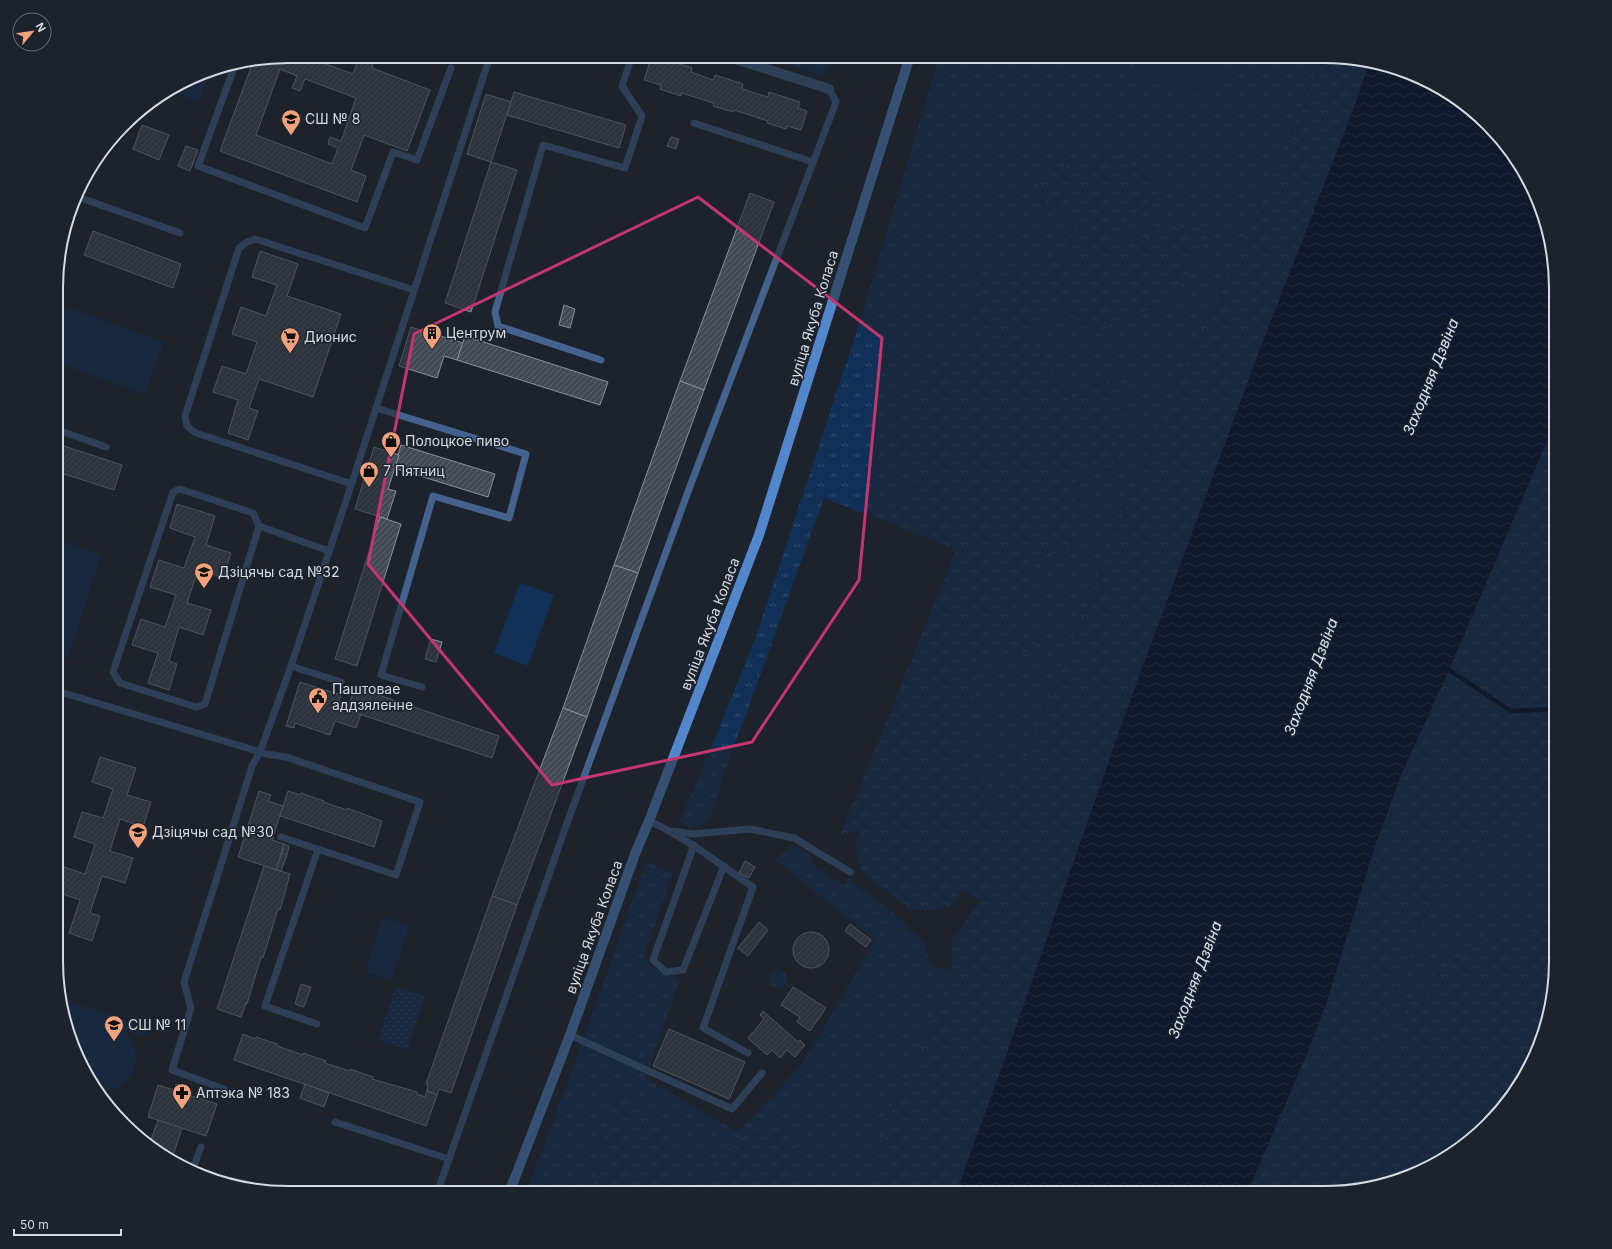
<svg xmlns="http://www.w3.org/2000/svg" width="1612" height="1249" font-family="Inter,sans-serif">
<defs>
<pattern id="grass-tufts" width="24" height="20" patternUnits="userSpaceOnUse"><rect width="24" height="20" fill="#113058"/><path d="M3 7l-1-3M5 7V3M7 7l1-3M15 17l-1-3M17 17v-4M19 17l1-3" fill="none" stroke="#334d70"/></pattern>
<pattern id="forest-crowns" width="20" height="18" patternUnits="userSpaceOnUse"><rect width="20" height="18" fill="#113058"/><path d="M2 6a3 3 0 1 1 6 0M12 15a3 3 0 1 1 6 0" fill="none" stroke="#334d70"/></pattern>
<pattern id="park-dots" width="8" height="8" patternUnits="userSpaceOnUse"><rect width="8" height="8" fill="#113058"/><path d="M2 2h.1M6 6h.1" fill="none" stroke="#334d70" stroke-width="1.8" stroke-linecap="round"/></pattern>
<pattern id="water-waves" width="16" height="10" patternUnits="userSpaceOnUse"><rect width="16" height="10" fill="#000d2b"/><path d="M0 5q4-4 8 0t8 0" fill="none" stroke="#243049"/></pattern>
<pattern id="building-hatch" width="6" height="6" patternUnits="userSpaceOnUse"><rect width="6" height="6" fill="#434a54"/><path d="M-1 1l2-2M0 6l6-6M5 7l2-2" fill="none" stroke="#5d646c"/></pattern>
</defs>
<rect width="100%" height="100%" fill="#1d232c"/>
<!-- grass -->
<g fill="url(#grass-tufts)">
<polygon points="763,56 853,56 828,66 825,77"/>
<polygon points="939,56 1323,56 1272,176 1188,356 1005,805 995,810 985,799 989,782 980,770 963,769 958,758 970,753 978,658 1027,654 1035,642 1007,629 1041,552 1070,553 1078,464 1127,370 1074,399 1028,336 1063,305 1160,228 1123,255 1124,220 1048,206 1076,222 1067,262 1007,267 975,273 985,294 993,332 955,348 922,472 886,522 824,498 720,786 719,796 708,822 691,827 679,821 703,768 758,631 859,324"/>
<polygon points="1556,804 1556,923 1544,920 1524,936 1429,993 1406,1000 1404,1028 1390,1051 1376,1037 1426,913 1478,840"/>
<polygon points="791,845 810,854 814,866 844,886 848,878 888,908 878,905 889,932 904,923 925,944 930,965 951,971 916,1062 885,1118 886,1145 864,1193 526,1193 577,1057 646,862 673,873 644,956 651,967 680,979 646,1078 734,1130 743,1127 802,1064 875,940 775,860"/>
<circle cx="778" cy="979" r="9"/>
<polygon points="1250,1183 1273,1193 1247,1193"/>
</g>
<!-- forest -->
<g fill="url(#forest-crowns)">
<polygon points="1323,56 1339,56 1369,63 1355,105 1260,349 1121,726 1006,1056 956,1193 864,1193 886,1145 885,1118 916,1062 951,971 952,941 980,900 962,891 950,907 935,910 911,910 861,871 855,849 860,831 840,835 956,550 886,522 922,472 892,453 911,387 955,348 992,332 967,317 985,294 971,288 975,273 1007,267 1067,261 1076,223 1048,206 1035,180 1103,148 1168,186 1125,220 1123,254 1160,228 1214,226 1174,299 1090,334 1063,305 1028,336 1074,399 1128,370 1113,466 1078,464 1070,553 1041,553 1008,629 1035,642 1027,654 978,658 970,753 958,758 963,769 980,770 989,782 985,799 995,810 1005,805 1188,356 1272,176"/>
<polygon points="1556,420 1556,804 1478,841 1426,913 1376,1037 1390,1051 1404,1028 1406,1000 1428,993 1433,976 1503,927 1524,936 1544,920 1556,923 1555,977 1538,1050 1499,1114 1427,1169 1370,1189 1324,1193 1273,1193 1250,1183 1285,1105 1326,1004 1375,846 1401,775 1449,670"/>
<polygon points="878,904 888,908 904,923 889,932 877,928 871,910"/>
<polygon points="619,1083 671,1136 662,1190 708,1184 716,1157 770,1118 802,1138 778,1164 809,1193 588,1193 594,1185 596,1169"/>
</g>
<!-- park -->
<polygon fill="url(#park-dots)" points="396,986 425,996 407,1050 378,1040"/>
<!-- garden -->
<g fill="#113058">
<polygon points="1040,56 1124,56 1119,76"/>
<polygon points="1136,56 1225,56 1214,100 1131,77"/>
<polygon points="210,70 200,102 171,92"/>
<polygon points="63,306 164,342 145,394 58,363 58,319"/>
<polygon points="57,540 101,555 68,659 57,655"/>
<polygon points="520,583 554,595 528,666 494,653"/>
<polygon points="382,917 409,926 392,980 365,972"/>
<path d="M62,999l86,28 -3,10 -22,-7c3,4 7,8 9,12 8,16 3,35 -13,44 -3,2 -8,3 -12,4l-2,7 -25,-33z"/>
</g>
<!-- water -->
<polygon fill="url(#water-waves)" points="1369,63 1413,74 1477,113 1532,185 1548,228 1556,287 1556,420 1449,670 1401,775 1375,846 1326,1004 1309,1049 1247,1193 956,1193 1006,1056 1121,726 1260,349 1355,105"/>
<g fill="none" stroke-linecap="round" stroke-linejoin="round">
<!-- stream -->
<polyline stroke="#000d2b" stroke-width="4.5" points="1445,667 1511,711 1556,709"/>
</g>
<!-- building -->
<g fill="url(#building-hatch)" stroke="#88909b" fill-rule="evenodd">
<path d="M288,56h16l49,18 6,-16 14,5 -1,5 58,22 -23,61 -43,-16 -13,35 15,6 -9,26 -137,-51 33,-89zM280,69l17,7 -5,12 8,3 5,-12 51,19 -15,43 -11,-4 -2,7 10,4 -6,16 -76,-29z"/>
<polygon points="662,58 692,68 691,72 713,80 715,75 743,84 742,89 768,97 769,92 800,102 798,108 807,111 801,130 787,126 786,129 767,123 768,121 734,110 733,112 713,106 714,103 681,93 681,96 660,89 661,85 644,80 651,59 660,62"/>
<polygon points="514,92 626,125 619,148 507,115"/>
<polygon points="486,94 511,102 491,162 467,154"/>
<polygon points="142,125 169,135 159,160 133,149"/>
<polygon points="671,137 679,139 676,149 667,146"/>
<polygon points="186,146 198,150 190,171 178,166"/>
<polygon points="491,162 517,170 471,312 445,303"/>
<polygon points="750,193 774,202 704,390 680,381"/>
<polygon points="93,231 181,264 173,288 84,255"/>
<polygon points="260,251 298,264 287,296 341,314 313,397 259,379 249,408 258,411 248,440 228,433 238,400 213,392 222,366 246,374 257,342 232,334 241,307 266,316 277,285 252,277"/>
<polygon points="564,305 575,309 570,328 559,325"/>
<polygon points="411,327 463,343 457,360 444,356 437,378 399,366"/>
<polygon points="465,336 608,382 600,405 457,360"/>
<polygon points="680,381 704,390 638,573 614,565"/>
<polygon points="58,444 122,465 114,490 58,472"/>
<polygon points="401,445 495,474 488,497 394,468"/>
<polygon points="374,447 399,455 388,489 396,491 387,519 355,509"/>
<polygon points="177,504 215,516 206,545 231,553 223,577 198,570 187,603 211,610 203,635 179,627 169,661 177,664 169,690 148,683 158,653 132,645 141,619 165,627 176,595 150,587 159,560 184,568 195,537 170,528"/>
<polygon points="380,517 401,524 357,666 335,659"/>
<polygon points="614,565 638,573 587,717 563,708"/>
<polygon points="431,639 442,642 436,662 425,659"/>
<polygon points="300,682 341,695 339,702 349,705 347,710 361,714 356,728 335,721 330,735 295,723 294,728 286,726"/>
<polygon points="355,687 499,736 492,758 347,710"/>
<polygon points="563,708 587,717 517,905 492,896"/>
<polygon points="100,757 136,768 127,795 151,802 143,827 120,819 110,851 133,858 125,883 102,876 90,913 100,916 92,941 69,933 80,900 57,892 57,890 64,867 85,874 95,844 74,837 82,812 103,818 113,789 92,782"/>
<polygon points="259,791 271,795 268,801 283,806 272,840 284,844 276,870 238,857"/>
<polygon points="288,791 300,795 301,793 324,801 323,802 347,810 347,808 382,821 374,847 280,816"/>
<polygon points="284,844 289,846 287,855 282,853"/>
<polygon points="282,853 287,855 281,871 276,870"/>
<polygon points="745,861 755,867 749,878 739,873"/>
<polygon points="264,866 290,874 280,910 278,909 263,958 261,957 247,1004 246,1003 241,1017 217,1009"/>
<polygon points="492,896 517,905 451,1093 439,1089 437,1095 427,1091 428,1085 426,1084"/>
<polygon points="759,922 768,930 748,956 738,948"/>
<polygon points="850,924 871,940 866,947 845,931"/>
<circle cx="811" cy="950" r="18"/>
<polygon points="301,984 311,987 304,1007 295,1004"/>
<polygon points="793,987 826,1008 810,1031 797,1022 800,1017 781,1005"/>
<polygon points="763,1011 798,1042 800,1040 805,1045 795,1057 787,1050 780,1058 772,1050 767,1055 748,1038 764,1019 760,1015"/>
<polygon points="669,1029 745,1062 729,1099 653,1066"/>
<polygon points="243,1034 255,1039 256,1037 277,1044 277,1046 303,1055 303,1053 326,1061 325,1063 350,1071 350,1069 373,1077 372,1079 417,1092 417,1094 425,1097 427,1091 437,1095 426,1126 234,1060"/>
<polygon points="176,1084 184,1086 182,1093 217,1104 206,1136 148,1117 158,1085 174,1090"/>
<polygon points="305,1084 329,1093 324,1107 300,1098"/>
<polygon points="158,1120 182,1128 172,1159 149,1145"/>
</g>
<g fill="none" stroke-linecap="round" stroke-linejoin="round">
<!-- lane -->
<g stroke="#43638e" stroke-width="7">
<polyline points="235,65 198,166 365,228 393,152 417,160 451,68"/>
<polyline points="694,123 813,162"/>
<polyline points="78,197 180,233"/>
<polyline points="601,360 498,326 495,312 543,145 625,168 642,116 622,86 632,56"/>
<polyline points="376,408 526,454 509,518 433,496 381,675 422,687"/>
<polyline points="58,430 106,447"/>
<polyline points="352,484 196,433 187,426 185,416 239,248 247,242 255,239 414,290"/>
<polyline points="259,526 205,704 196,707 120,683 113,672 173,492 180,489 253,513 259,526 329,551"/>
<polyline points="291,666 341,682"/>
<polyline points="57,691 267,754 286,757 420,802 396,875 281,837"/>
<path d="M649,821c38,17 70,43 104,66l-50,141 45,25"/>
<polyline points="674,831 693,834 750,829 794,838 850,872"/>
<polyline points="694,845 653,960 666,972 683,970 724,866"/>
<polyline points="317,1024 265,1006 318,849"/>
<polyline points="570,1035 732,1109 762,1073"/>
<polyline points="224,1089 172,1070 191,1008 184,982 252,766 260,752 291,666 346,501 490,56"/>
<polyline points="335,1122 449,1159"/>
<polyline points="192,1171 201,1147"/>
<polyline points="437,1193 566,826 689,489 836,102 829,89"/>
</g>
<!-- street -->
<polyline stroke="#43638e" stroke-width="10" points="726,56 829,89"/>
<!-- secondary -->
<polyline stroke="#5387cb" stroke-width="10" points="509,1193 570,1035 635,854 649,821 759,535 910,56"/>
</g>
<!-- marked area -->
<path d="M0 0H1612V1249H0ZM698,197l184,141 -23,242 -107,162 -200,43 -184,-221 46,-230z" fill="#1d232c" fill-opacity=".55" fill-rule="evenodd"/>
<path fill="none" stroke="#c5356f" stroke-width="3" stroke-linejoin="round" d="M698,197l184,141 -23,242 -107,162 -200,43 -184,-221 46,-230z"/>
<!-- icons -->
<defs>
<g id="school-pin" transform="scale(1)"><path d="M0 17L-7.5 6A9.5 9.5 0 1 1 7.5 6Z" fill="#f1a17c" stroke="#1d232c"/><path d="M0-5L7-2L0 1L-7-2ZM-4 1L0 2.5L4 1V4Q0 6-4 4Z" fill="#111"/></g>
<g id="building-pin" transform="scale(1)"><path d="M0 17L-7.5 6A9.5 9.5 0 1 1 7.5 6Z" fill="#f1a17c" stroke="#1d232c"/><path d="M-4-6H4V6H1V3H-1V6H-4ZM-2.5-4.3h1.7v1.8h-1.7ZM.8-4.3h1.7v1.8H.8ZM-2.5-1h1.7V.8h-1.7ZM.8-1h1.7V.8H.8Z" fill="#111"/></g>
<g id="supermarket-pin" transform="scale(1)"><path d="M0 17L-7.5 6A9.5 9.5 0 1 1 7.5 6Z" fill="#f1a17c" stroke="#1d232c"/><path d="M-6-5.5h2.5l.6 2H6L4.5 2H-2.5L-4.4-4H-6ZM-1.5 3.2a1.3 1.3 0 1 0 .1 0ZM3 3.2a1.3 1.3 0 1 0 .1 0Z" fill="#111"/></g>
<g id="shop-pin" transform="scale(1)"><path d="M0 17L-7.5 6A9.5 9.5 0 1 1 7.5 6Z" fill="#f1a17c" stroke="#1d232c"/><path d="M-5-2.5h2.3a2.7 3.5 0 0 1 5.4 0H5L5.5 6h-11ZM-1.5-2.5h3a1.5 2.3 0 0 0-3 0Z" fill="#111"/></g>
<g id="civic-pin" transform="scale(1)"><path d="M0 17L-7.5 6A9.5 9.5 0 1 1 7.5 6Z" fill="#f1a17c" stroke="#1d232c"/><path d="M-.6-6.5H3V-4.5H.6V-3L4-1V1h2V6H-6V1h2V-1L-.6-3ZM-1.2 2.5V6h2.4V2.5Z" fill="#111"/></g>
<g id="pharmacy-pin" transform="scale(1)"><path d="M0 17L-7.5 6A9.5 9.5 0 1 1 7.5 6Z" fill="#f1a17c" stroke="#1d232c"/><path d="M-2-6h4v4h4v4h-4v4h-4v-4h-4v-4h4Z" fill="#111"/></g>
</defs>
<g fill-rule="evenodd">
<use href="#school-pin" x="291" y="119"/>
<use href="#building-pin" x="432" y="333"/>
<use href="#supermarket-pin" x="290" y="337"/>
<use href="#shop-pin" x="391" y="441"/>
<use href="#shop-pin" x="369" y="471"/>
<use href="#school-pin" x="204" y="572"/>
<use href="#civic-pin" x="318" y="697"/>
<use href="#school-pin" x="138" y="832"/>
<use href="#school-pin" x="114" y="1025"/>
<use href="#pharmacy-pin" x="182" y="1093"/>
</g>
<g text-anchor="middle" stroke-width="3" stroke-linejoin="round" paint-order="stroke">
<!-- poi labels -->
<g font-size="14" fill="#d7dbe1" stroke="#1d232c" text-anchor="start">
<text x="305" y="124">СШ № 8</text>
<text x="446" y="338">Центрум</text>
<text x="304" y="342">Дионис</text>
<text x="405" y="446">Полоцкое пиво</text>
<text x="383" y="476">7 Пятниц</text>
<text x="218" y="577">Дзіцячы сад №32</text>
<text x="332" y="694">Паштовае<tspan x="332" dy="16">аддзяленне</tspan></text>
<text x="152" y="837">Дзіцячы сад №30</text>
<text x="128" y="1030">СШ № 11</text>
<text x="196" y="1098">Аптэка № 183</text>
</g>
<!-- street labels -->
<g font-size="14" fill="#d7dbe1" stroke="#1d232c">
<text transform="translate(813 318) rotate(-73)" y="5">вуліца Якуба Коласа</text>
<text transform="translate(710 624) rotate(-69)" y="5">вуліца Якуба Коласа</text>
<text transform="translate(594 927) rotate(-70)" y="5">вуліца Якуба Коласа</text>
</g>
<!-- water labels -->
<g font-size="15" font-style="italic" fill="#d7e5f7" stroke="#1d232c">
<text transform="translate(1431 377) rotate(-68)" y="5">Заходняя Дзвіна</text>
<text transform="translate(1311 677) rotate(-69)" y="5">Заходняя Дзвіна</text>
<text transform="translate(1195 980) rotate(-69)" y="5">Заходняя Дзвіна</text>
</g>
</g>
<!-- crop -->
<path d="M0 0H1612V1249H0ZM288 63H1324A225 225 0 0 1 1549 288V961A225 225 0 0 1 1324 1186H288A225 225 0 0 1 63 961V288A225 225 0 0 1 288 63Z" fill="#1d232c" fill-rule="evenodd"/>
<path fill="none" stroke="#d7dbe1" stroke-width="2" d="M288 63H1324A225 225 0 0 1 1549 288V961A225 225 0 0 1 1324 1186H288A225 225 0 0 1 63 961V288A225 225 0 0 1 288 63Z"/>
<!-- north arrow -->
<g transform="translate(32 32) rotate(61)"><circle r="19" fill="#1d232c" stroke="#676d74"/>
<path d="M0-3L7 15L0 10L-7 15Z" fill="#f1a17c"/>
<text y="-6" font-size="11" font-weight="bold" text-anchor="middle" fill="#d7dbe1">N</text>
</g>
<!-- scale -->
<path d="M14 1229v6h107v-6" fill="none" stroke="#d7dbe1" stroke-width="2"/>
<text x="20" y="1229" font-size="12" fill="#d7dbe1" stroke="#1d232c" stroke-width="3" paint-order="stroke">50 m</text>
</svg>
